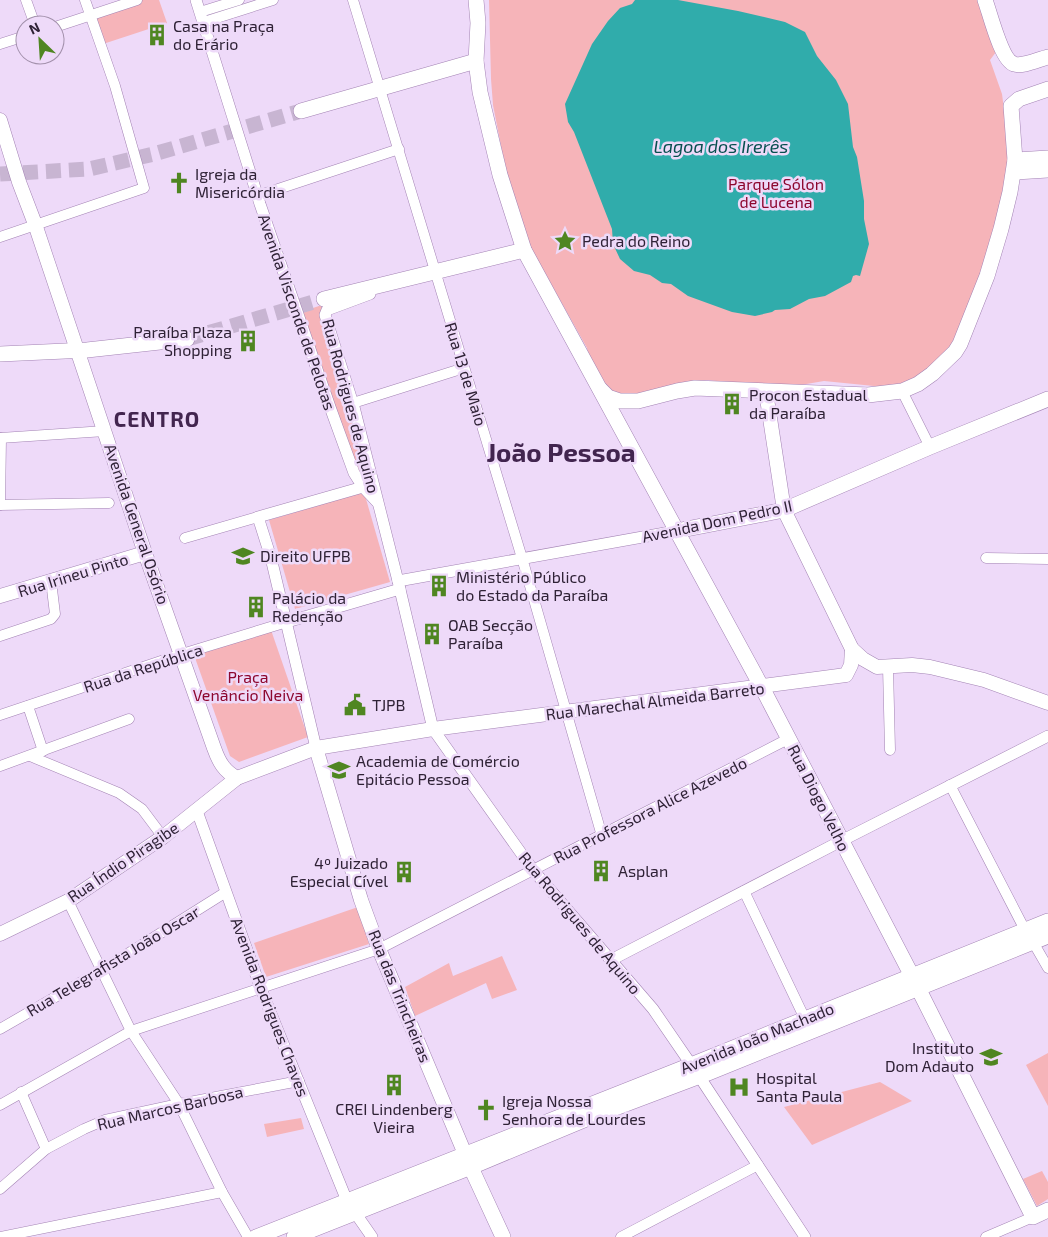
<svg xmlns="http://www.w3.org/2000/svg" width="1048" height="1237" font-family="'Exo 2',sans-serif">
<rect width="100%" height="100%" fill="#eedaf9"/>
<!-- green -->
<g fill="#f6b4b9">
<polygon points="137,0 159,0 167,23 100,45 89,16"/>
<polygon points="489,0 979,0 996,52 990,60 1002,94 1012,168 1005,204 953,354 914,381 894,388 824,381 783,388 707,380 672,385 641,396 617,394 602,385 588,356 587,348 524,236 508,182 493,105 491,79"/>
<polygon points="325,304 371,473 354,473 298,313"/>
<polygon points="364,492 390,582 295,609 269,520"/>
<polygon points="271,630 308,737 239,762 230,756 194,655"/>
<polygon points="358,907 369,944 266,977 254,943"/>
<polygon points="502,956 517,990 492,999 486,983 415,1016 405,987 449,963 453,976"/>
<polygon points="1048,1053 1048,1106 1026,1065"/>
<polygon points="880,1082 912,1101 812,1145 784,1107"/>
<polygon points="301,1118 304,1129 267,1137 264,1124"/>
<polygon points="1042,1171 1048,1182 1048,1199 1037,1206 1023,1179"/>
</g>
<!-- water -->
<polygon fill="#30acab" points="635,0 678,0 738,11 785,22 805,32 817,56 836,80 848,104 853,147 857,157 864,201 864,219 869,244 860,276 856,275 853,276 851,282 825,296 809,299 790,309 775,310 772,312 755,316 732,312 688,296 671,284 662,283 650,275 634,271 620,259 613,244 612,229 574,132 568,122 565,104 592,44 608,21 620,8 632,4"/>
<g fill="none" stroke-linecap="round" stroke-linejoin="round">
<!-- primary-tunnel -->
<g stroke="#c8b5d2" stroke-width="15" stroke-dasharray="15 8" stroke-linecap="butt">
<polyline points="0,174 89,169 154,154 301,111"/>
<polyline points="187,339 324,299"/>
</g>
<!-- minor casing -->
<g stroke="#a383b4" stroke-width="11">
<g id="minor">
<polyline points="26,0 35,25"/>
<polyline points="353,0 522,558 602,836"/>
<polyline points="200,12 239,0"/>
<polyline points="204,22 273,0"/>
<polyline points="55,27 137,0"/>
<polyline points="0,44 25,36"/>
<polyline points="257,196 399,149"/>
<polyline points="0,237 144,188 115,86 85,0"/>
<polyline points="902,391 930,447"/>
<polyline points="353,403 464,368"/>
<polyline points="0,438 105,431"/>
<polyline points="0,505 109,503"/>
<polyline points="0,505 1,438"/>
<polyline points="185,538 258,517"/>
<polyline points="986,558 1048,559"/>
<polyline points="0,636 51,619 55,614 51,581"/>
<polyline points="888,667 890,750"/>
<polyline points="28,706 43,751"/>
<polyline points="0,715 182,654 287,622"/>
<polyline points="30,756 119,793 142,809 163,837"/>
<polyline points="0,766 129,719"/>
<polyline points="950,785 1025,930"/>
<polyline points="744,891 805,1019"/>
<polyline points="68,901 131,1031 179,1104 222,1192 248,1237"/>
<polyline points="1033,942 1048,968"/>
<polyline points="0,1029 102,970 226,892"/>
<polyline points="21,1092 46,1149"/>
<polyline points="0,1105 131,1031 379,949 788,739"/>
<polyline points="0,1189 46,1149 84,1129 105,1120 179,1104 299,1081"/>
<polyline points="0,1237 222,1192"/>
<polyline points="621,1237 758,1165"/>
<polyline points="986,1237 1033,1217"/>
</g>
</g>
<!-- tertiary casing -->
<g stroke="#a383b4" stroke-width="12">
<g id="tertiary">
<polyline points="196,0 260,204 330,407 354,473 363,487 377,502"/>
<polyline points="370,294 327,310 325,315 354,407 398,581 433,729 533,870 653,1009 699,1076 805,1237"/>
<polyline points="398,581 676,531"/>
<polyline points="287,622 400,589"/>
<polyline points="316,748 271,558 258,517 363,487"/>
<polyline points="197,811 261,989 347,1201 372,1237"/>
<polyline points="611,960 841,841 1048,736"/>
</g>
</g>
<!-- secondary casing -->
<g stroke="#a383b4" stroke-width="15">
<g id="secondary">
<path d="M0,120l19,62 16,42 110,329 69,195c5,14 10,23 23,30"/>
<polyline points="766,392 784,510 852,649 863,659 877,667 912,665 930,667 984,680 1048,703"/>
<polyline points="0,596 145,553"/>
<polyline points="316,748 361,900 379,949 465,1154"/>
<polyline points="0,934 68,901 163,837 237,778 316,748 433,729 846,675 851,665 852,649"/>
</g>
</g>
<!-- primary casing -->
<g stroke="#a383b4" stroke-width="16">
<g id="primary">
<polyline points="476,0 478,23 476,61 480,92 500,175 524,250 766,695 912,976 1033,1217 1048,1210"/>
<path d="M985,0c5,13 16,60 29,64 9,3 25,-5 34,-7"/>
<polyline points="301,111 476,61"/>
<polyline points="1015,160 1048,158"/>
<polyline points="1014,172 1048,170"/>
<polyline points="324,299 524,250"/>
<polyline points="0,354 87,350 187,339"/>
<polyline points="600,389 608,397 620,401 638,401 677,391 695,388 868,395 902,391 918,384 932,374 955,352 960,344 987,276 1001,229 1010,192 1015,160 1011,106 1019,99 1048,89"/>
<polyline points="676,531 784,510 930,447 1048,399"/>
<polyline points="467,1159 503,1237"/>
<polyline points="256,1237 691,1065 1048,921"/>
<polyline points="294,1237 471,1167 586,1119 708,1073 1048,936"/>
</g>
</g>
<!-- minor -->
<use href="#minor" stroke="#fff" stroke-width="10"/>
<!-- tertiary -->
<use href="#tertiary" stroke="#fff" stroke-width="11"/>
<!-- secondary -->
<use href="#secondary" stroke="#fff" stroke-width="14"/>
<!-- primary -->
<use href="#primary" stroke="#fff" stroke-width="15"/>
</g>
<!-- icons -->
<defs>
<g id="building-bare" transform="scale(1.725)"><path d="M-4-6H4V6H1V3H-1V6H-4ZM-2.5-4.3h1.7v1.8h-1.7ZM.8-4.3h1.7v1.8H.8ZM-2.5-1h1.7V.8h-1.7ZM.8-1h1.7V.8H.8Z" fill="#4f8621" stroke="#eedaf9" stroke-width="2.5" paint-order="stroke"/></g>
<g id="church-bare" transform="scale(1.725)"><path d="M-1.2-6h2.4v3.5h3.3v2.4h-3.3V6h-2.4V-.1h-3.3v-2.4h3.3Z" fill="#4f8621" stroke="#eedaf9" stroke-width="2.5" paint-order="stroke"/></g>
<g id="sight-bare" transform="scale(1.725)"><path d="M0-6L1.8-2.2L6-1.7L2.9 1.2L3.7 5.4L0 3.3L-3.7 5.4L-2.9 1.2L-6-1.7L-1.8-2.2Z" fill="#4f8621" stroke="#eedaf9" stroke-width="2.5" paint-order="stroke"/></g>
<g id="university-bare" transform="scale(1.725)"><path d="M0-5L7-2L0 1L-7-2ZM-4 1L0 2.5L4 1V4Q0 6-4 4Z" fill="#4f8621" stroke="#eedaf9" stroke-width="2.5" paint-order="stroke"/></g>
<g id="civic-bare" transform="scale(1.725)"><path d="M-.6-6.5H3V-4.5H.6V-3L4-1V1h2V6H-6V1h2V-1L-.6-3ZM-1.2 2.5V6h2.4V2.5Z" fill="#4f8621" stroke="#eedaf9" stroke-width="2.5" paint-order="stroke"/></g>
<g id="school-bare" transform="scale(1.725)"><path d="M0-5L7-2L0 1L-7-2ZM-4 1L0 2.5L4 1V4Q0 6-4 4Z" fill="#4f8621" stroke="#eedaf9" stroke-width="2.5" paint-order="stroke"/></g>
<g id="hospital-bare" transform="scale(1.725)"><path d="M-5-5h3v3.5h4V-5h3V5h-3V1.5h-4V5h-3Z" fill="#4f8621" stroke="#eedaf9" stroke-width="2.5" paint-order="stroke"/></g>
</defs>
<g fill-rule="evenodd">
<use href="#building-bare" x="157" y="35"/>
<use href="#church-bare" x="179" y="183"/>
<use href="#sight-bare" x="565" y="241"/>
<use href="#building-bare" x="248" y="341"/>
<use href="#building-bare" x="732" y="404"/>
<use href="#university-bare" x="243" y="556"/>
<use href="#building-bare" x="439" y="586"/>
<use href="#building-bare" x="256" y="607"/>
<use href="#building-bare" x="432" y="634"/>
<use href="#civic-bare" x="355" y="705"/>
<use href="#school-bare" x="339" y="770"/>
<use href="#building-bare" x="601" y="871"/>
<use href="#building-bare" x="404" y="872"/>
<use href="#school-bare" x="991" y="1057"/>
<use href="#building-bare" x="394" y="1085"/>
<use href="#hospital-bare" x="739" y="1087"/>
<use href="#church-bare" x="486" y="1110"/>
</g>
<g text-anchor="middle" stroke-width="5" stroke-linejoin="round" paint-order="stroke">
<!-- poi labels -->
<g font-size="16" fill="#2f2236" stroke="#eedaf9" text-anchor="start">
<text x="173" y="32">Casa na Praça<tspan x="173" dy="18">do Erário</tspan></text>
<text x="195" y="180">Igreja da<tspan x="195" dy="18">Misericórdia</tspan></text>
<text x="582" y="247">Pedra do Reino</text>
<text x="232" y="338" text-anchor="end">Paraíba Plaza<tspan x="232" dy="18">Shopping</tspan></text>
<text x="749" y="401">Procon Estadual<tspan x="749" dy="18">da Paraíba</tspan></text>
<text x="260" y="562">Direito UFPB</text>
<text x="456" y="583">Ministério Público<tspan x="456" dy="18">do Estado da Paraíba</tspan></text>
<text x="272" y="604">Palácio da<tspan x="272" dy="18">Redenção</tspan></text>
<text x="448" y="631">OAB Secção<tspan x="448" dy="18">Paraíba</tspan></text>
<text x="372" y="711">TJPB</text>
<text x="356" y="767">Academia de Comércio<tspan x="356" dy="18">Epitácio Pessoa</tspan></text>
<text x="388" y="869" text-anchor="end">4º Juizado<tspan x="388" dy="18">Especial Cível</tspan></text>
<text x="618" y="877">Asplan</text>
<text x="974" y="1054" text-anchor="end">Instituto<tspan x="974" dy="18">Dom Adauto</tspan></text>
<text x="756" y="1084">Hospital<tspan x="756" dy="18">Santa Paula</tspan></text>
<text x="502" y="1107">Igreja Nossa<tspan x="502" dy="18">Senhora de Lourdes</tspan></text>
<text x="394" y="1115" text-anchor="middle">CREI Lindenberg<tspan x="394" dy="18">Vieira</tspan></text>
</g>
<!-- park labels -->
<g font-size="16" fill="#8d072f" stroke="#eedaf9">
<text x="776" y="190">Parque Sólon<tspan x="776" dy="18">de Lucena</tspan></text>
<text x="248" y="683">Praça<tspan x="248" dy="18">Venâncio Neiva</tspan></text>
</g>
<!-- street labels -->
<g font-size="16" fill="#2f2236" stroke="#eedaf9">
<text transform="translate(297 312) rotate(71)" y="6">Avenida Visconde de Pelotas</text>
<text transform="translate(466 374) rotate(73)" y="6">Rua 13 de Maio</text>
<text transform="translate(351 406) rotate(75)" y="6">Rua Rodrigues de Aquino</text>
<text transform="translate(717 521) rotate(-12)" y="6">Avenida Dom Pedro II</text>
<text transform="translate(137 524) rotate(71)" y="6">Avenida General Osório</text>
<text transform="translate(73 575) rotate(-17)" y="6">Rua Irineu Pinto</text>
<text transform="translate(143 668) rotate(-18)" y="6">Rua da República</text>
<text transform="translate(655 701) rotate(-7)" y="6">Rua Marechal Almeida Barreto</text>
<text transform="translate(819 798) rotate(63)" y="6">Rua Diogo Velho</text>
<text transform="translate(650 810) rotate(-27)" y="6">Rua Professora Alice Azevedo</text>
<text transform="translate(123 862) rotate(-34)" y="6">Rua Índio Piragibe</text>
<text transform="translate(580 923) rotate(50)" y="6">Rua Rodrigues de Aquino</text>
<text transform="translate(113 961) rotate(-31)" y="6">Rua Telegrafista João Oscar</text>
<text transform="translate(400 996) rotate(68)" y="6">Rua das Trincheiras</text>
<text transform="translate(270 1007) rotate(69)" y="6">Avenida Rodrigues Chaves</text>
<text transform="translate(757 1038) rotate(-22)" y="6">Avenida João Machado</text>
<text transform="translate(170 1108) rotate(-13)" y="6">Rua Marcos Barbosa</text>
</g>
<!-- water labels -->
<g font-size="18" font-style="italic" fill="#064f4f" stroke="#eedaf9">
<text x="721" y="153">Lagoa dos Irerês</text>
</g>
<!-- district labels -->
<g font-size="21" font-weight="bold" letter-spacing="1" fill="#42254f" stroke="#eedaf9">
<text x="157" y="427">CENTRO</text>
</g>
<!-- town labels -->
<g font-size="26" font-weight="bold" fill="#42254f" stroke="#eedaf9">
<text x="561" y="462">João Pessoa</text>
</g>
</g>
<!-- north arrow -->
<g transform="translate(40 40) rotate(335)"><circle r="24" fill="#eedaf9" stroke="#a290ab"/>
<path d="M0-4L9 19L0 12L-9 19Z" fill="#4f8621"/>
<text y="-8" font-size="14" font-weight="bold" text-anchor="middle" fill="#2f2236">N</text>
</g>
</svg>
